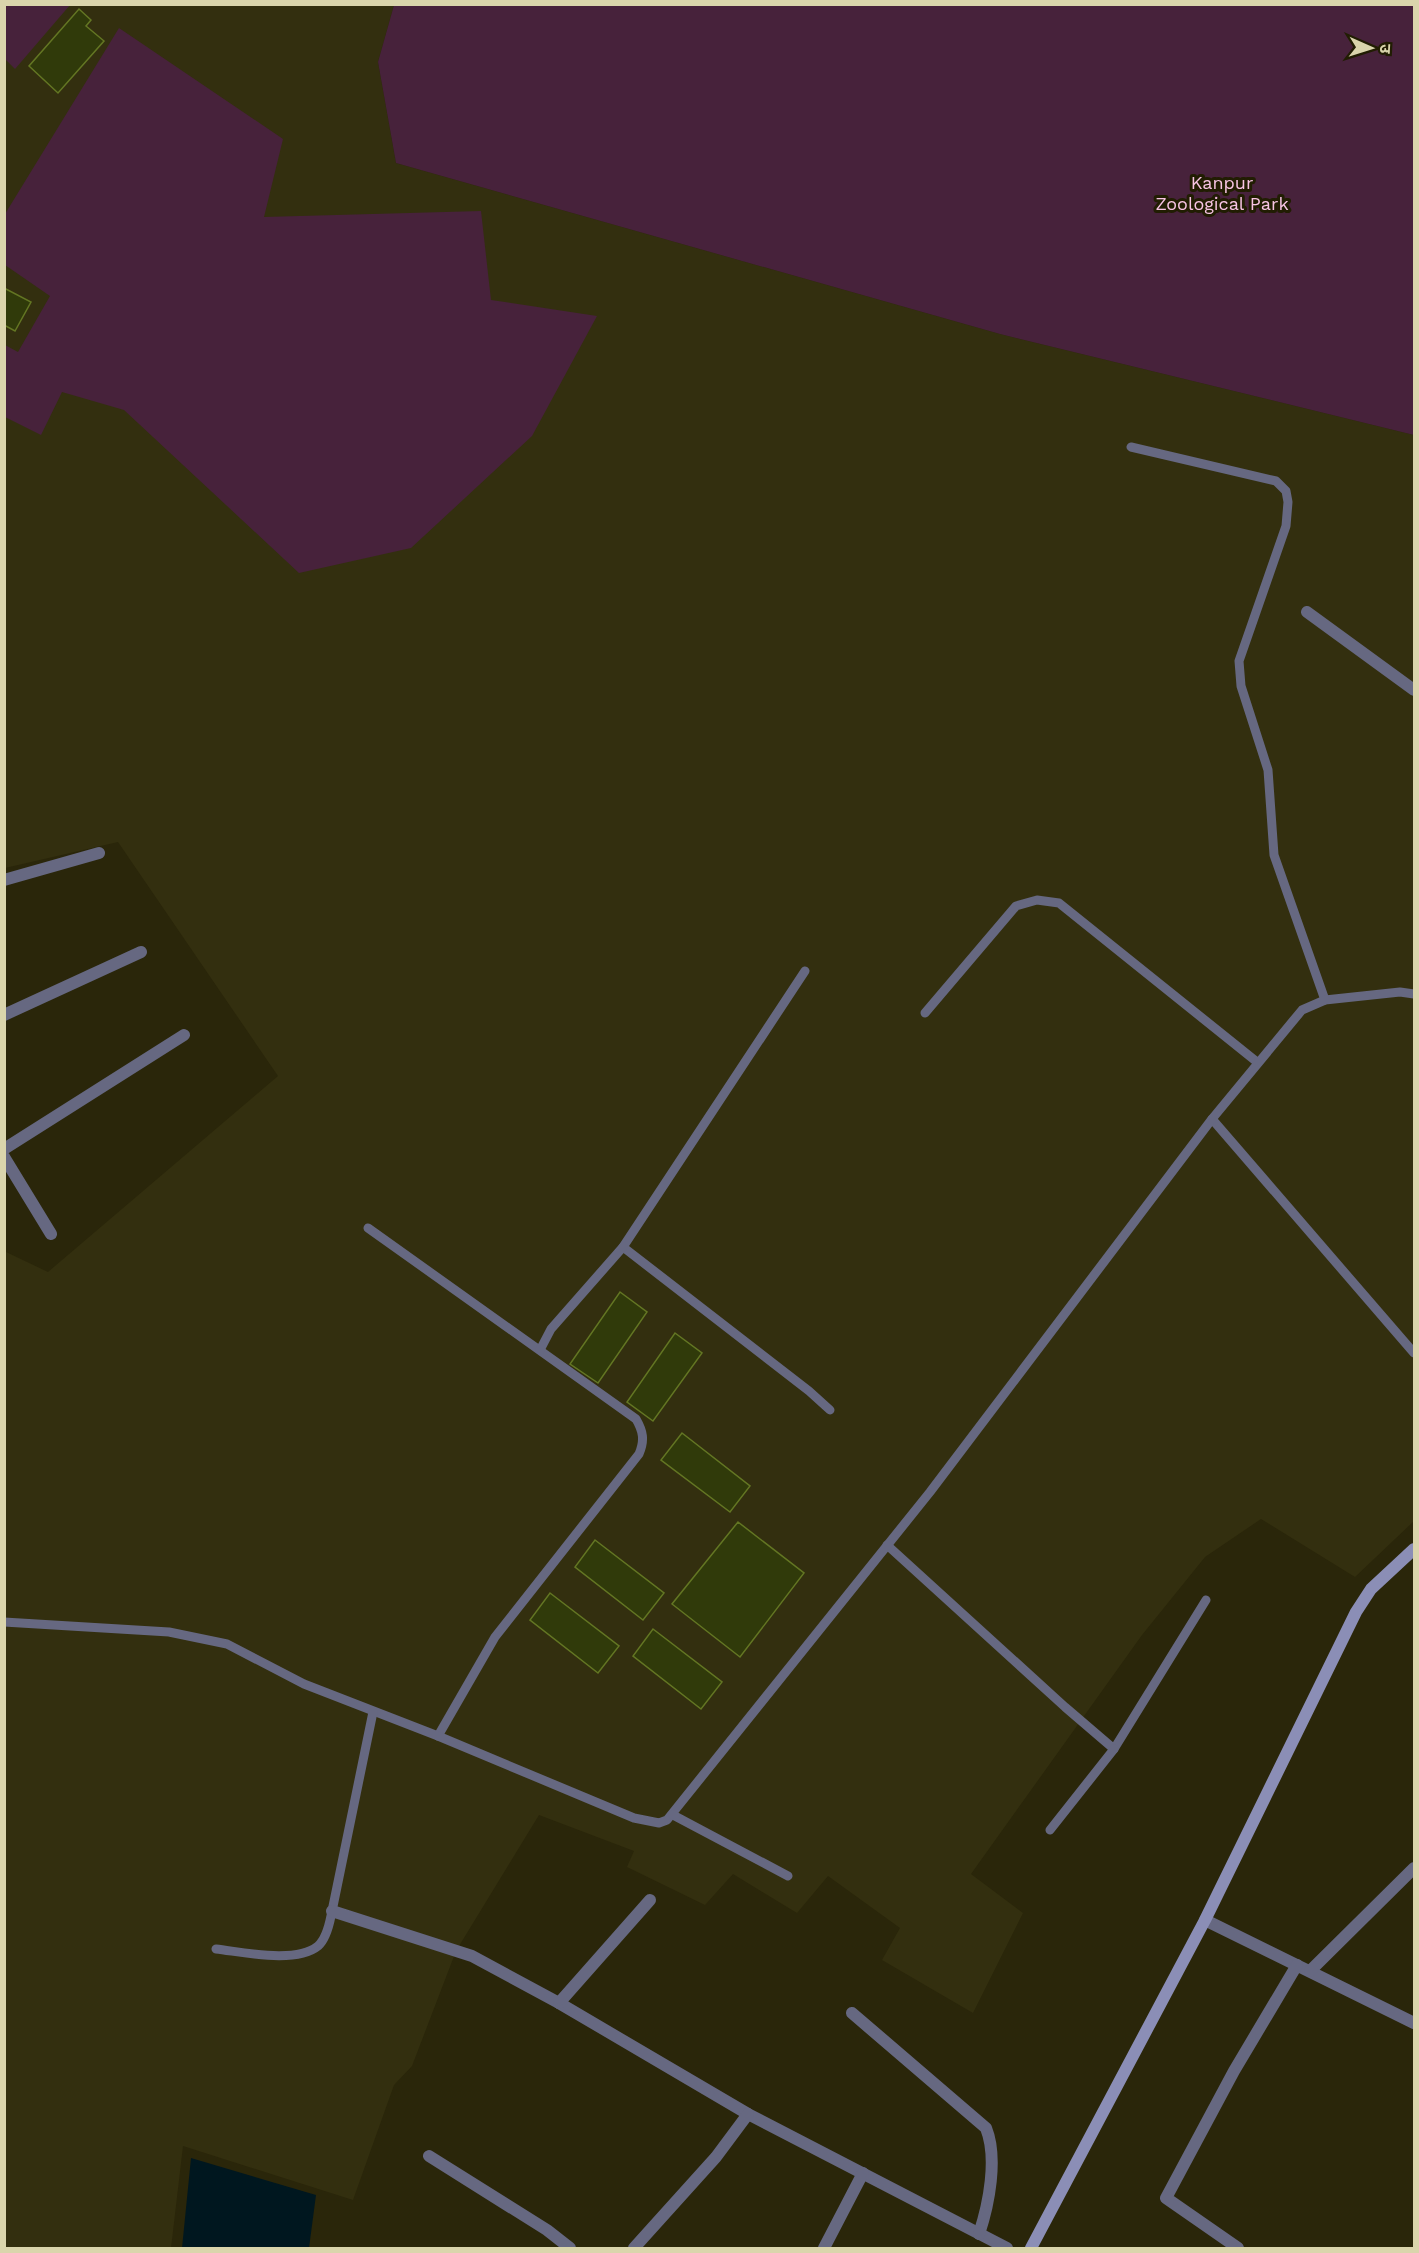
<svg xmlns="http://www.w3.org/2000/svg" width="1419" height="2253" font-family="'Work Sans','Noto Sans Devanagari',sans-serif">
<rect width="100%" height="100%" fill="#2a260a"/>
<!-- built -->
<polygon fill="#332f0f" points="5,5 394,5 378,62 396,163 1000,334 1414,435 1414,1521 1355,1577 1261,1519 1205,1557 1142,1635 971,1874 1023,1913 973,2013 882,1960 900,1928 828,1876 797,1913 733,1874 705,1905 627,1867 634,1851 539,1815 456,1951 412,2066 394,2085 353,2200 183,2146 171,2248 5,2248 4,1251 48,1272 278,1076 118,842 5,868"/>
<!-- green -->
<g fill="#47223b">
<polygon points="7,5 70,5 15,69 5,59 4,7"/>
<polygon points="394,5 1414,5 1414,435 1000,334 396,163 378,62"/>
<polygon points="119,28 283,139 264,217 481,211 491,300 597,316 532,436 411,548 299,573 124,410 62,392 41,435 5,417 5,345 18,352 50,296 5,265 5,214"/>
</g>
<!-- water -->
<polygon fill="#00171f" points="191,2158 316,2195 309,2248 182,2248"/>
<!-- building -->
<g fill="#303a0a" stroke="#637623" stroke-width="1.5">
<polygon points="79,9 91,20 86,26 104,41 58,93 29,66"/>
<polygon points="4,288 31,302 15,331 4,325"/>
<polygon points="620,1292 647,1312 598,1383 570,1364"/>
<polygon points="675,1333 702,1353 653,1421 627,1402"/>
<polygon points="682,1433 750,1486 730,1512 661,1460"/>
<polygon points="738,1522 804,1573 740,1657 672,1604"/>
<polygon points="595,1540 664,1593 643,1620 575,1567"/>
<polygon points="550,1593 619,1646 598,1673 530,1620"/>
<polygon points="653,1629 722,1682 701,1709 633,1656"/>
</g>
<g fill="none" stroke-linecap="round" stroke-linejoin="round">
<!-- lane -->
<g stroke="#666881" stroke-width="9">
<polyline points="1131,447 1276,481 1286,491 1288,502 1286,526 1239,661 1241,686 1268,770 1274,855 1325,1000"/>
<polyline points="925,1013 1016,906 1037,900 1059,903 1257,1062"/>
<polyline points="1212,1119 1414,1353"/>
<path d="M368,1228l268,191c7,12 9,21 3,35l-144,183 -57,99"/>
<polyline points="623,1247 809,1391 830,1410"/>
<polyline points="540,1350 551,1329 623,1247 805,971"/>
<polyline points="887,1545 1065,1707 1114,1749 1206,1600"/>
<polyline points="4,1622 169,1632 227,1644 304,1684 438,1736 634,1818 659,1823 667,1820 930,1492 1212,1119 1302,1010 1325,1000 1400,992 1414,994"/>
<polyline points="673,1815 788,1876"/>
<polyline points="1050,1830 1114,1749"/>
<path d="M216,1949c27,3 80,15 102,-3 8,-7 11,-20 13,-30l42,-204"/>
</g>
<!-- street -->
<g stroke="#666881" stroke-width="12">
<polyline points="1307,612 1414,690"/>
<polyline points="4,880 99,853"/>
<polyline points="4,1015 141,952"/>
<polyline points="4,1149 184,1035"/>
<polyline points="4,1157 51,1234"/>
<polyline points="332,1911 472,1956 559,2003 748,2114 1007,2248"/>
<polyline points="1205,1920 1414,2023"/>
<polyline points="1310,1971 1414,1868"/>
<polyline points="559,2003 650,1900"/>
<path d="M852,2013l134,115c12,30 3,76 -7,106"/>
<polyline points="429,2156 547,2230 570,2248"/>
<polyline points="634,2248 716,2157 748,2114"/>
<polyline points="824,2248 863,2173"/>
<polyline points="1238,2248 1166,2198 1234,2071 1297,1965"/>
</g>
<!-- secondary -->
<polyline stroke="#8b8eb6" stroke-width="12" points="1031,2248 1205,1920 1356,1612 1371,1589 1414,1549"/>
</g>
<g text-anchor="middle" stroke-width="6" stroke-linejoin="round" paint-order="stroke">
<!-- park labels -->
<g font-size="18" fill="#f8c4e4" stroke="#211d02">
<text x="1222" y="189">Kanpur<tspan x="1222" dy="21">Zoological Park</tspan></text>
</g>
</g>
<!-- border -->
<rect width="1419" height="2253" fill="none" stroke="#dad5ac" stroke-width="12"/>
<!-- north arrow -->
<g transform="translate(1371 48) rotate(93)" stroke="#211d02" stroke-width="4.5" paint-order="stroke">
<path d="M0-4.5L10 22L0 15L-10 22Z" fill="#dad5ac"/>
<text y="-9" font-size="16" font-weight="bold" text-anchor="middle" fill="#dad5ac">उ</text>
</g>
</svg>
